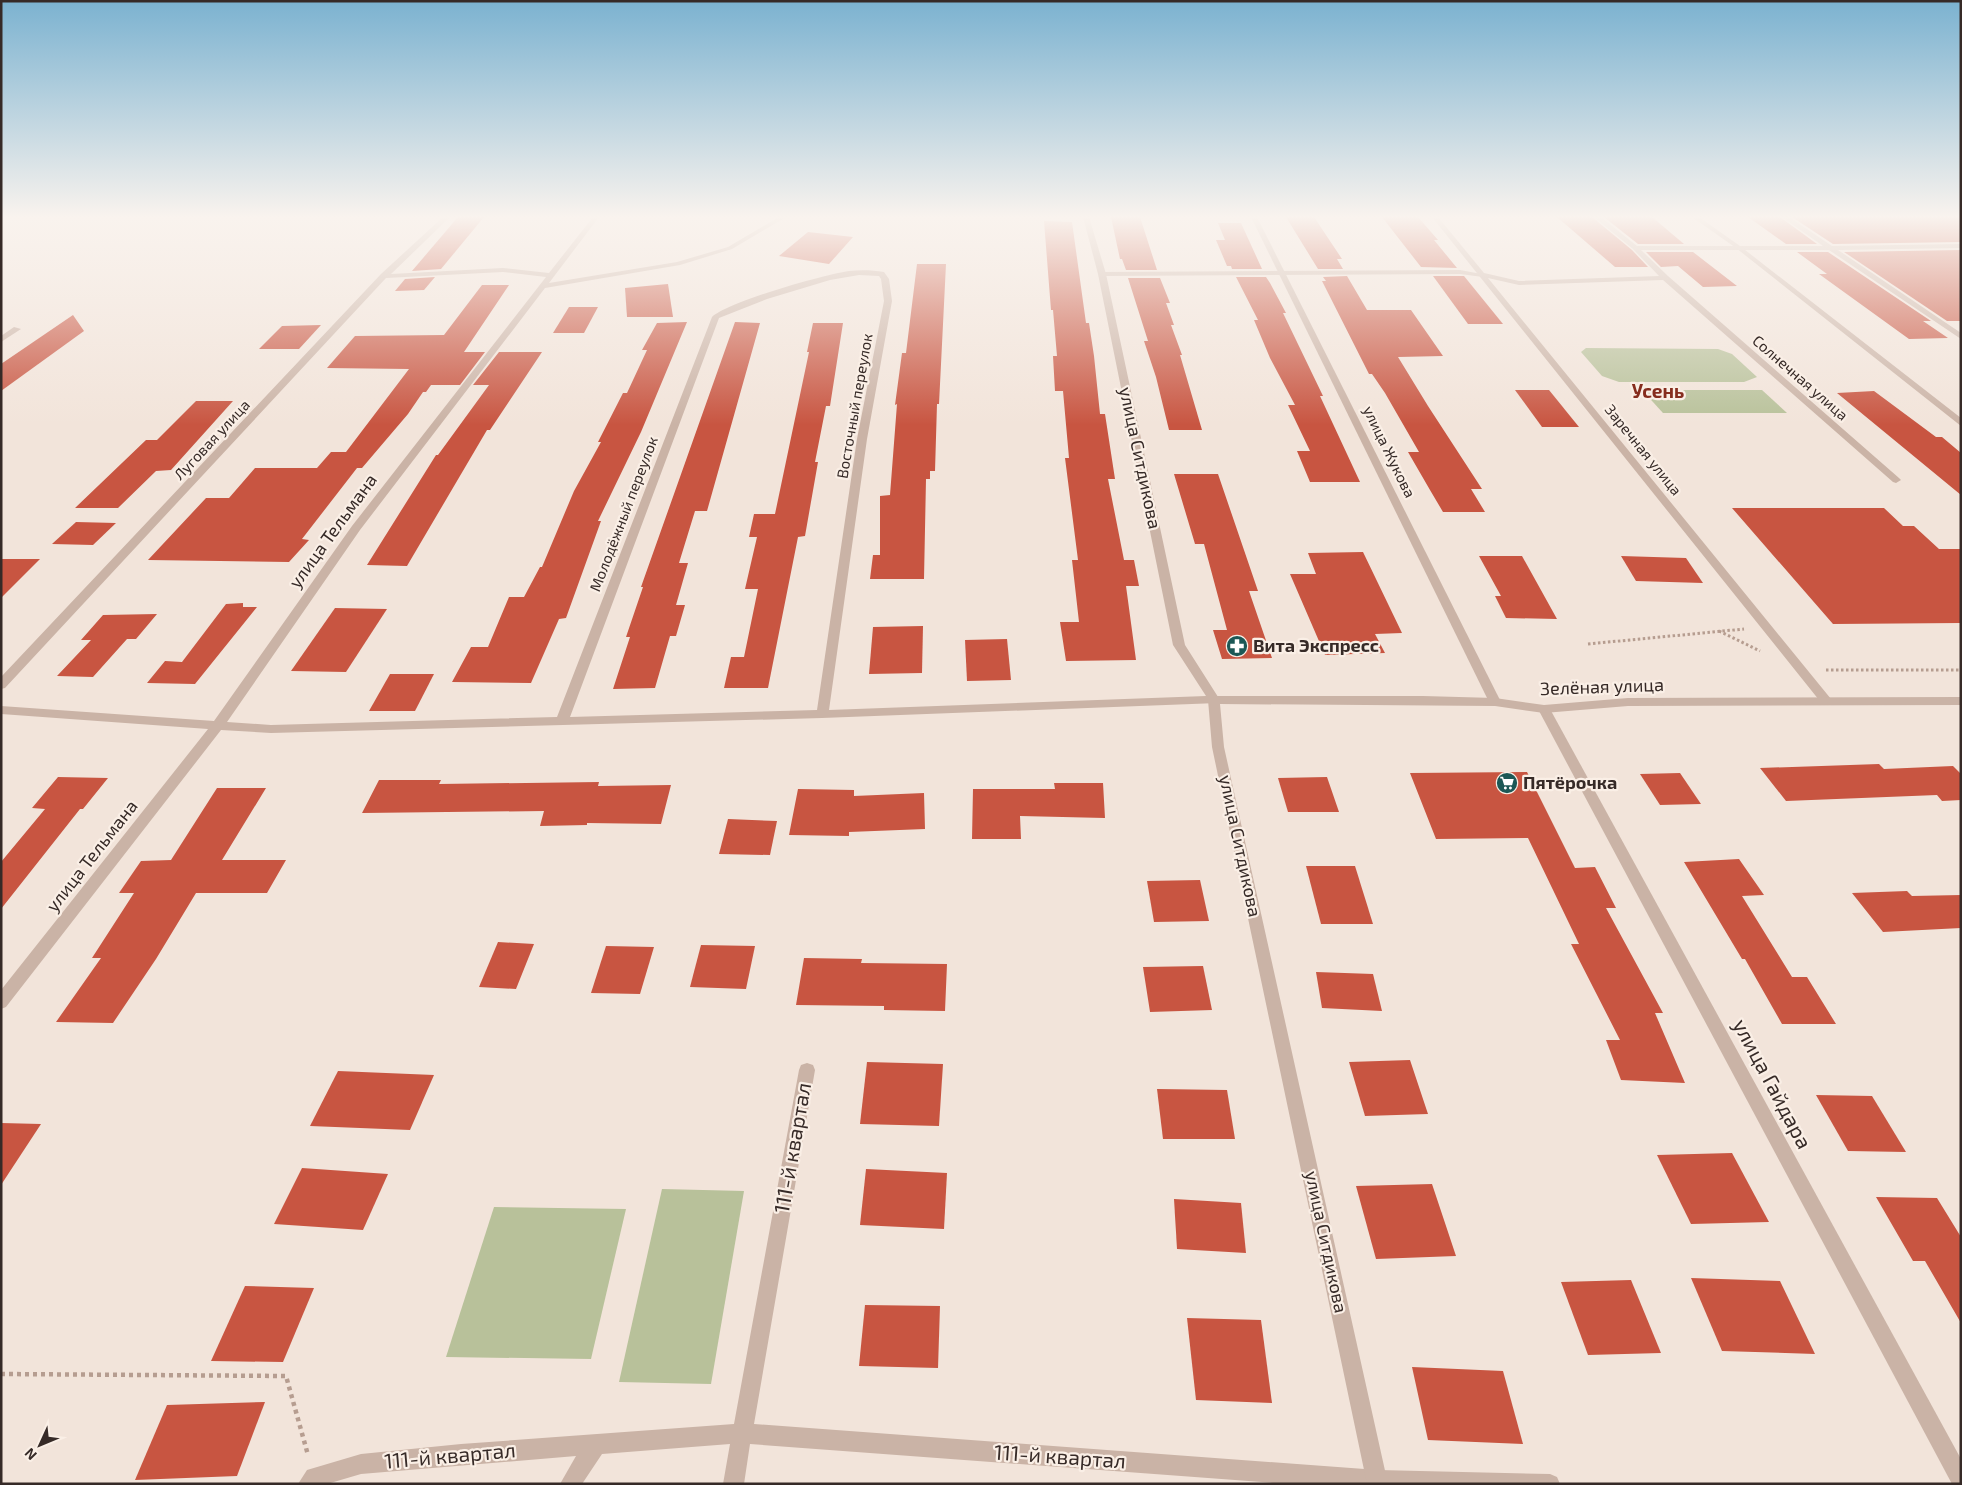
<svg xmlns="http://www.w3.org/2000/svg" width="1962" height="1485" font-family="'Exo 2',sans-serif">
<rect width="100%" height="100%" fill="#f2e4da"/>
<!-- green -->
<g fill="#b8c19a">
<polygon points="1586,348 1718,349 1732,354 1757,377 1744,382 1619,382 1602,376 1581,352"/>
<polygon points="1642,390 1762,390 1787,413 1663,413"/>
<polygon points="662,1189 744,1191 711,1384 619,1382"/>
<polygon points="494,1207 626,1209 591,1359 446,1357"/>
</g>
<!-- building -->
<g fill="#c85541">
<polygon points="458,217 484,217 441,269 412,271"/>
<polygon points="1111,217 1140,217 1157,270 1126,270 1122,259 1120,259"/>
<polygon points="1286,217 1314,217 1342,259 1337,259 1343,269 1318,269"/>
<polygon points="1382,217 1418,217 1438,240 1434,240 1457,268 1421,267"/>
<polygon points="1557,217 1592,217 1632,250 1648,267 1615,267"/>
<polygon points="1604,217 1652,217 1684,244 1638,244"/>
<polygon points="1748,217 1780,217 1817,244 1786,244"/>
<polygon points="1792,217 1961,217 1961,242 1833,244"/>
<polygon points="1044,221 1072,222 1086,323 1089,323 1094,356 1100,414 1105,414 1115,479 1108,479 1124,560 1134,560 1139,586 1126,586 1136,660 1066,661 1060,622 1079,622 1072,560 1078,560 1065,458 1069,458 1063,391 1055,391 1053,356 1057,356 1053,310 1051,310"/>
<polygon points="1218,223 1241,223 1262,269 1232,269 1231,266 1227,266 1216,240 1225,240"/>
<polygon points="808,232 853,237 829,264 779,256"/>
<polygon points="1961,250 1961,321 1947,321 1844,252"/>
<polygon points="1646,252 1693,252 1737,286 1703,287 1678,266 1661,267"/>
<polygon points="1797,252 1828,252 1931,321 1923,321 1948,338 1909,339 1819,274 1827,274"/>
<polygon points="917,264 946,264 939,404 937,404 935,471 930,471 930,479 926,479 924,579 870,579 873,555 880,555 880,496 890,495 897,404 895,405 902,353 906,353"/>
<polygon points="1347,276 1367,310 1411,310 1443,356 1398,357 1428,406 1482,489 1471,489 1485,512 1443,512 1430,490 1408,452 1419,452 1385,393 1372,374 1369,374 1322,281 1326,281 1323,277"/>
<polygon points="1433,276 1464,276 1503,324 1468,324"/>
<polygon points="435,277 424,290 395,291 405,279"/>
<polygon points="1236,277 1266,277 1270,283 1286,313 1283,313 1323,396 1320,396 1360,482 1310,482 1297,451 1310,451 1288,405 1295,405 1270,358 1254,320 1258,320"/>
<polygon points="1128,278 1160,278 1170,303 1166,303 1174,325 1171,325 1182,355 1180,355 1202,430 1169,430 1156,377 1144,341 1148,341"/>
<polygon points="668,284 673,317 627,317 625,288"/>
<polygon points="482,285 509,285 464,352 485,352 460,385 431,385 426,392 423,392 408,414 362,468 357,468 302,539 309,540 289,562 148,560 206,498 229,498 255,468 317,468 331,452 346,452 409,369 327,368 355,336 444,335"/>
<polygon points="569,307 598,307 584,333 553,333"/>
<polygon points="73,315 84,331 1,391 1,364"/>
<polygon points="687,322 641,432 598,521 601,521 566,618 559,619 531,683 452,682 471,647 488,647 509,597 524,597 540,567 542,567 574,491 601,442 598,442 623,393 627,393 647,350 642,350 657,323"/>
<polygon points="735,322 760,323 707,511 695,511 679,563 688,563 676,605 685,605 676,636 670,636 655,688 613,689 630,637 626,637 643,587 641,587"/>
<polygon points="813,323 843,323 830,406 826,406 815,462 818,462 805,536 798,537 768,688 724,688 731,657 744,657 758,589 745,589 757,537 749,537 754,514 775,514 809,352 807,352"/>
<polygon points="321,325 299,349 259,349 282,326"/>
<polygon points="499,352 542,352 490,430 487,430 407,566 367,565 436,455 438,455 489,385 473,385"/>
<polygon points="1515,390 1549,390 1579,427 1542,427"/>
<polygon points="1874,391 1936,437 1942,437 1961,453 1961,495 1837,393"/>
<polygon points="196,401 233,401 171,470 156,471 118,508 75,508 146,440 157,440"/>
<polygon points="1174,474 1218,474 1258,591 1249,591 1272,658 1222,659 1213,630 1227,630 1204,544 1195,544"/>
<polygon points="1732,508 1884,508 1903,526 1914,526 1939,549 1961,549 1961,623 1833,624"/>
<polygon points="76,522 116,523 93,545 52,544"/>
<polygon points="1363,552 1402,633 1375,634 1385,653 1325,655 1290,574 1316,574 1308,553"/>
<polygon points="1479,556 1522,556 1557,619 1506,618 1495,596 1501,596"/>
<polygon points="1621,556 1686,558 1703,583 1636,581"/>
<polygon points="1,559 40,559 1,598"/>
<polygon points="243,603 243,607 257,607 195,684 147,683 165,661 182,662 226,604"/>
<polygon points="335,608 387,609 346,672 291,671"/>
<polygon points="157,614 136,639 127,639 93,677 57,676 91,640 81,640 103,615"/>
<polygon points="923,626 922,673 869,674 873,627"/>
<polygon points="1007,639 1011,680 967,681 965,640"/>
<polygon points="390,674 434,674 415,711 369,711"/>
<polygon points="1879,764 1884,769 1953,766 1961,774 1961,800 1942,801 1937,795 1786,801 1760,768"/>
<polygon points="1527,772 1575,868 1595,867 1616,908 1606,908 1663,1013 1655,1013 1685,1083 1621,1080 1606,1040 1620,1040 1571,944 1579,944 1528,838 1436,839 1410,773"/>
<polygon points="1680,773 1701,804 1660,805 1640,774"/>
<polygon points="58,777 108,778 83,809 80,809 1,909 1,862 45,809 32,808"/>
<polygon points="1327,777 1339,812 1288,812 1278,778"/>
<polygon points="379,780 441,780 439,784 599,782 598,786 671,785 661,824 587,823 587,825 540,826 544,811 362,813"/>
<polygon points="1054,783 1103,783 1105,818 1020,816 1021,839 972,839 973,789 1055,789"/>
<polygon points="217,788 266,788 222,860 286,860 267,893 196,893 156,959 113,1023 56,1022 101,958 92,958 134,893 119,893 141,861 171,860"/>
<polygon points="798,789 854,790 854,796 924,793 925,829 849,832 849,836 789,835"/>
<polygon points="728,819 777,821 770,855 719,854"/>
<polygon points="1739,859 1764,895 1742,896 1792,977 1807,977 1836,1024 1782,1024 1745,959 1742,959 1684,862"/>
<polygon points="1306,866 1355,866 1373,924 1321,924"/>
<polygon points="1200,880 1209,921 1154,922 1147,881"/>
<polygon points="1907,891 1912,896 1961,895 1961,928 1883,932 1852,893"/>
<polygon points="498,942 534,944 516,989 479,987"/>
<polygon points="701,945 755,946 746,989 690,987"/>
<polygon points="606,946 654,947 640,994 591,993"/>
<polygon points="804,958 862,959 861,963 947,964 945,1011 884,1010 884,1006 796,1005"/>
<polygon points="1203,966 1212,1010 1150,1012 1143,967"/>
<polygon points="1316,972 1373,974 1382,1011 1322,1008"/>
<polygon points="1410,1060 1428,1114 1365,1116 1349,1062"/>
<polygon points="867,1062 943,1064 939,1126 860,1124"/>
<polygon points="338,1071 434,1075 410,1130 310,1126"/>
<polygon points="1157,1089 1227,1090 1235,1139 1163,1139"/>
<polygon points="1816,1095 1872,1096 1906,1152 1848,1151"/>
<polygon points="1,1123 41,1124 1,1185"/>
<polygon points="1732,1153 1769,1222 1691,1224 1657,1155"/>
<polygon points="302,1168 388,1174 363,1230 274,1224"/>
<polygon points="866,1169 947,1173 944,1229 860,1225"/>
<polygon points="1432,1184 1456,1256 1376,1259 1356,1186"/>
<polygon points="1876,1197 1937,1198 1961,1237 1961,1323 1925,1261 1913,1261"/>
<polygon points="1174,1199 1241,1203 1246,1253 1177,1249"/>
<polygon points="1691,1278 1780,1281 1815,1354 1722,1351"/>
<polygon points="1631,1280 1661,1353 1588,1355 1561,1282"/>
<polygon points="245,1286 314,1288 283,1362 211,1361"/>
<polygon points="865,1305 940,1306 938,1368 859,1366"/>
<polygon points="1187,1318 1261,1320 1272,1403 1196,1400"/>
<polygon points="1412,1367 1503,1371 1523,1444 1428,1440"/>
<polygon points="265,1402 237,1476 135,1480 167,1405"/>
</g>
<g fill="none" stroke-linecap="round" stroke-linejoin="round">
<!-- path-far1 -->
<g stroke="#b69d90" stroke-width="3" stroke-dasharray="2.5 2.5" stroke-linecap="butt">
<polyline points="1719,631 1760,651"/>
<polyline points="1588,644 1744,629"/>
<polyline points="1826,670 1961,670"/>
</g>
<!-- path -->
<polyline stroke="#b69d90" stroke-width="4.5" stroke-dasharray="4 4" stroke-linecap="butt" points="1,1374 286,1376 308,1455"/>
<!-- service -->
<g fill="#cab3a6" fill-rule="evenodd">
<polygon points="1692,217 1699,217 1740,246 1961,418 1961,426 1736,248"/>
<polygon points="1460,270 1487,275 1483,277 1460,274 1102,276 1098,274 1102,272"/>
</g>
<!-- minor -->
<g fill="#cab3a6" fill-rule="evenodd">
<path d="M443,217h7l-59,57 112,-6 46,5 44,-56h6l-50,66 128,-21 51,-15 51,-30h7l-54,32 -52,16 -135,23 -185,242 -133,192 44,3 286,-8 155,-400c18,-16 111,-42 137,-46 11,-1 23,-1 35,1l5,7 3,22 -25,138 -38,271 377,-14 -33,-51 -75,-371 -15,-57h6l17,57 79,371 35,55 -2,3 -396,15 -551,15 -50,-3 -215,277 -5,2v-19l207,-261 -207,-15v-8l213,15 138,-195 194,-249 -43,-5 -117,6 -381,410 -4,1v-12l380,-403zM859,275l20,1 2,3 3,22 -27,138 -40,271 -247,7 149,-399 48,-19 63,-19z"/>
<polygon points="1251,217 1257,217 1501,702 1499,705 1491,705 1489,702"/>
<polygon points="1432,217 1438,217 1484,273 1519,281 1659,276 1633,249 1594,217 1601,217 1637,246 1823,246 1782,217 1789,217 1832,246 1961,244 1961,248 1838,250 1961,333 1961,339 1829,250 1641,250 1668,276 1899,478 1901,480 1896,483 1893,482 1663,280 1519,285 1488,278 1831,699 1833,702 1831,705 1823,705"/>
<polygon points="14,327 21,329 1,342 1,336"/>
<polygon points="1544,705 1550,709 1961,1459 1961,1484 1952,1484 1538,709"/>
<polygon points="807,1063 813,1065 815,1070 754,1424 1378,1470 1550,1474 1557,1477 1560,1484 1288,1484 750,1444 744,1484 723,1484 730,1444 602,1454 582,1484 560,1484 576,1456 361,1474 327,1484 298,1484 307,1470 361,1454 461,1444 734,1424 799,1070 801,1065"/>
</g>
<!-- tertiary -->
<polygon fill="#cab3a6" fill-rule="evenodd" points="1214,696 1423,696 1495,698 1544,705 1628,698 1961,697 1961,705 1628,706 1544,713 1495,706 1220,704 1224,747 1388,1484 1367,1484 1212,747 1208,700"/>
</g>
<!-- sky -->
<linearGradient id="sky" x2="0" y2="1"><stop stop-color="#7bb2d0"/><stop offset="0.51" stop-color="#f9f3ee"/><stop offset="1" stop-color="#f9f3ee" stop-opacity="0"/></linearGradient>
<rect width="1962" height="425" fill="url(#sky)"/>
<!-- icons -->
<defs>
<g id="pharmacy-disc" transform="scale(1.125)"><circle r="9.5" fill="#1c5856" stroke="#faefe6"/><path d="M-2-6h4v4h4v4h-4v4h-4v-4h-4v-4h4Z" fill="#fff"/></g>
<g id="supermarket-disc" transform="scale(1.125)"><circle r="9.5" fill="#1c5856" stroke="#faefe6"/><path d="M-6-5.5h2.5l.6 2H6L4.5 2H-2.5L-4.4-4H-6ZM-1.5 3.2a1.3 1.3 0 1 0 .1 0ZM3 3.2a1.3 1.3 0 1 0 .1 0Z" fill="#fff"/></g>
</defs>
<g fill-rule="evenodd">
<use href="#pharmacy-disc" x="1237" y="646"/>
<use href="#supermarket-disc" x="1507" y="783"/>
</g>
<g text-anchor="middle" stroke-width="4.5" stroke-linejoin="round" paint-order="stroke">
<!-- far-street labels -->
<g font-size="15" fill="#362a27" stroke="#faefe6">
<text transform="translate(1800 378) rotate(41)" y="5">Солнечная улица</text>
<text transform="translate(855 406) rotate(-80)" y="5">Восточный переулок</text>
<text transform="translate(212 440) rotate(-47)" y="5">Луговая улица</text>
<text transform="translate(1643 450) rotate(51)" y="5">Заречная улица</text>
<text transform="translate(1389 452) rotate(64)" y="5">улица Жукова</text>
<text transform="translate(624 514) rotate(-69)" y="5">Молодёжный переулок</text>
</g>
<!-- street labels -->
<g font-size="18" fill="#362a27" stroke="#faefe6">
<text transform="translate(1140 458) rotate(78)" y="6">улица Ситдикова</text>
<text transform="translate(333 531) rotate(-54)" y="6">улица Тельмана</text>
<text transform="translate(1602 687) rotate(-2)" y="6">Зелёная улица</text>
<text transform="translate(1240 846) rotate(78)" y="6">улица Ситдикова</text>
<text transform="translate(92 856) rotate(-52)" y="6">улица Тельмана</text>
<text transform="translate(1326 1242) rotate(78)" y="6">улица Ситдикова</text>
</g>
<!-- poi labels -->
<g font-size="18" font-weight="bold" fill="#362a27" stroke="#faefe6" text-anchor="start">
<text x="1253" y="652">Вита Экспресс</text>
<text x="1523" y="789">Пятёрочка</text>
</g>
<!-- far-district labels -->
<g font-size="19" font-weight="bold" fill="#862d1e" stroke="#faefe6">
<text x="1658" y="398">Усень</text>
</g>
<!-- near-street labels -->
<g font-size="21" fill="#362a27" stroke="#faefe6">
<text transform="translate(1772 1084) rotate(62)" y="7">улица Гайдара</text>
<text transform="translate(793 1148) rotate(-80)" y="7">111-й квартал</text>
<text transform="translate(450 1456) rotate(-5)" y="7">111-й квартал</text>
<text transform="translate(1060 1457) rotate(4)" y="7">111-й квартал</text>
</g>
</g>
<!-- border -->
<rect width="1962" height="1485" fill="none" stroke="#362a27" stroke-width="5"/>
<!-- north arrow -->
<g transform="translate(40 1445) rotate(226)" stroke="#faefe6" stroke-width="4" paint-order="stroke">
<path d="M0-4L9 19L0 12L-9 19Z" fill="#362a27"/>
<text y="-8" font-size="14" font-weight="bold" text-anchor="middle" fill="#362a27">N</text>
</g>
</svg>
